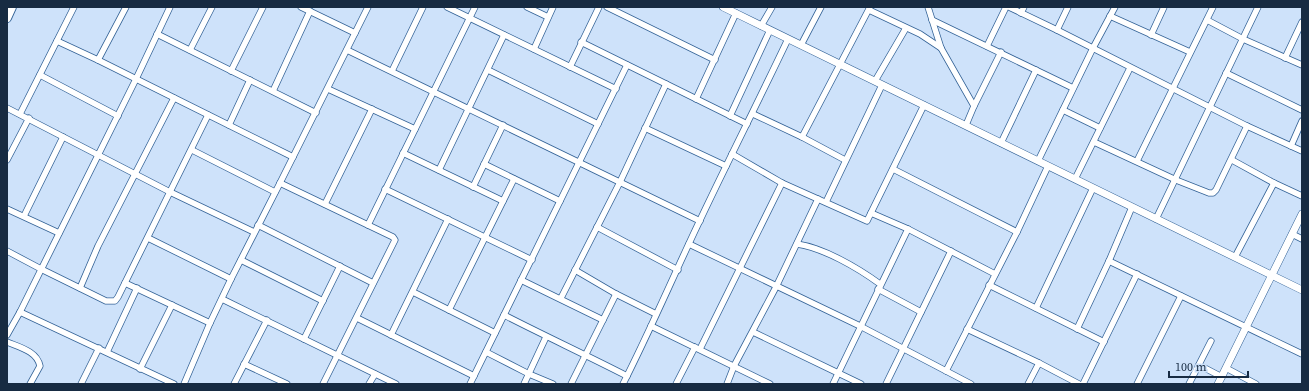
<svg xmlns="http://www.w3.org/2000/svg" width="1309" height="391" font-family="'Source Serif 4',serif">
<rect width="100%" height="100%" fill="#cee2fa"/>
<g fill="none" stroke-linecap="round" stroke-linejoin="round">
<!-- minor casing -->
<g stroke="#346397" stroke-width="7">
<g id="minor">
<polyline points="301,7 355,33"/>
<polyline points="447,7 616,89"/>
<polyline points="527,7 548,17"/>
<polyline points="607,7 715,60"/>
<polyline points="928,7 941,48 974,106 966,125"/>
<polyline points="1009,7 1057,30 1247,126 1302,151"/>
<polyline points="869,10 920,34 941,48"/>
<polyline points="1021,13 1024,7"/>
<polyline points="1110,16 1190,52"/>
<polyline points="932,20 1073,88"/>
<polyline points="1207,20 1243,39 1302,65"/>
<polyline points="761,26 772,7"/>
<polyline points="1057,30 1068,7"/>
<polyline points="157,34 316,113"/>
<polyline points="1151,35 1164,7"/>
<polyline points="57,41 98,60 293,157"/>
<polyline points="581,42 747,124"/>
<polyline points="801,45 821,7"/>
<polyline points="987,46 1006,7"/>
<polyline points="534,49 553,7"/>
<polyline points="190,50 212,7"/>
<polyline points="347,50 700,221"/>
<polyline points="1285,58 1302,22"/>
<polyline points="98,60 126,7"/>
<polyline points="570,67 599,7"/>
<polyline points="488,70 598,124"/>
<polyline points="231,71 263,7"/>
<polyline points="392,71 423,7"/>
<polyline points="1226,73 1302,110"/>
<polyline points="40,75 118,116"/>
<polyline points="875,81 906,28"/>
<polyline points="328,89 415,129"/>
<polyline points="273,91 310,11"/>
<polyline points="696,99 736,13"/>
<polyline points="974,106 1001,52"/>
<polyline points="7,108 170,192 254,232"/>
<polyline points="1063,110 1100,128"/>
<polyline points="20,114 74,7"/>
<polyline points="753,114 802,137 845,160"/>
<polyline points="730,116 770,30"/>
<polyline points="229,125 250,80"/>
<polyline points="645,128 726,166"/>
<polyline points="802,137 870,7"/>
<polyline points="1094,142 1176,180 1209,193 1213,193 1216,190 1247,126"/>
<polyline points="1001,143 1036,70"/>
<polyline points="1291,146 1302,121"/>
<polyline points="192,150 275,192"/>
<polyline points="403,153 503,201"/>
<polyline points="732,154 782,183 867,221 924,105"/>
<polyline points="7,160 29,118"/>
<polyline points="1232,160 1274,183 1302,196"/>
<polyline points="1038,161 1093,48 1115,7"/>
<polyline points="1137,161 1213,7"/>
<polyline points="484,164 560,201"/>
<polyline points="893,169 1017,232"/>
<polyline points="439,170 504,35"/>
<polyline points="1075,179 1130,68"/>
<polyline points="280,183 393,237 395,240 323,384"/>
<polyline points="473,187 503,125"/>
<polyline points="385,189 532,260"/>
<polyline points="826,202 882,85"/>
<polyline points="325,204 372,109"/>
<polyline points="7,209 59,233"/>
<polyline points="871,213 908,229 995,274"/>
<polyline points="24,216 63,137"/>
<polyline points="1156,219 1258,7"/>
<polyline points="258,225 373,283"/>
<polyline points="368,225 475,7"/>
<polyline points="597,227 678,270"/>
<polyline points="1292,234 1302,239"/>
<polyline points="148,238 231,279"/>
<polyline points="689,244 860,326 971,384"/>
<path d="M797,244c27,4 61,24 83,40"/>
<polyline points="7,251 41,269 106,301 115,301 118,297 208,115"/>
<polyline points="1235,257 1274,183"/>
<polyline points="241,260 323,301"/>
<polyline points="1109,261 1302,354"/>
<polyline points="575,270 616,294 656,314"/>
<polyline points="521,280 603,320"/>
<polyline points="125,283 210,323"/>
<polyline points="989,285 1104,342"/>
<polyline points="80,288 98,246 174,98"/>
<polyline points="878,289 921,312"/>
<polyline points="413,292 495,333"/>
<polyline points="561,298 620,182 666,84"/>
<polyline points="222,299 396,384"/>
<polyline points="1036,308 1093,188"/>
<polyline points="449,310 514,179"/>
<polyline points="20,312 174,384"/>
<path d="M504,315c41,21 82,40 123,61"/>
<polyline points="357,318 474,376"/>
<polyline points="651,326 770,384"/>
<polyline points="967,329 1039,363 1079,384"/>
<polyline points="1077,329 1109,261 1132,207"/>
<polyline points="753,332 861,384"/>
<polyline points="7,335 20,312 136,79 170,7"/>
<polyline points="391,335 448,219"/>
<polyline points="304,339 340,266"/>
<path d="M7,342c12,5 30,9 33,24l-10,18"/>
<polyline points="700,349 782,183"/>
<polyline points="107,352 137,288"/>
<polyline points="486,352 529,374 553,384"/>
<polyline points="244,364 287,384"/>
<polyline points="1199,365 1222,377"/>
<polyline points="1226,368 1256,384"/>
<polyline points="140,369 172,305"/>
<polyline points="946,371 1017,232 1048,166"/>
<polyline points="81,384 99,348"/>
<polyline points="184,384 210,323 231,279 280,183 368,7"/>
<polyline points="234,384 267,320"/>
<polyline points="369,384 375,374"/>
<polyline points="470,384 627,65"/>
<polyline points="524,384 546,337"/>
<polyline points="571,384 616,294"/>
<path d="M623,384c28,-55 52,-112 79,-168 28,-59 58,-118 86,-177"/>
<polyline points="676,384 695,347"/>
<polyline points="727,384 734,366 776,287 818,199"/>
<polyline points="833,384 908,229"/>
<polyline points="886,384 951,251"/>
<polyline points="1028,384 1039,363"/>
<polyline points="1083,384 1137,274"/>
<polyline points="1137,384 1181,296"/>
<polyline points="1189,384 1211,341"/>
</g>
</g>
<!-- tertiary casing -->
<g stroke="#346397" stroke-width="8">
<g id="tertiary">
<polyline points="723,7 1302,290"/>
<polyline points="1218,384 1302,214"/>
</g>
</g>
<!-- secondary casing -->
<g stroke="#346397" stroke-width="10">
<polyline id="secondary" points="7,18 12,7"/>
</g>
<!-- minor -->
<use href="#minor" stroke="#fff" stroke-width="5.5"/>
<!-- tertiary -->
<use href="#tertiary" stroke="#fff" stroke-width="7"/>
<!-- secondary -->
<use href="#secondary" stroke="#fff" stroke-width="8"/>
</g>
<!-- border -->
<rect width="1309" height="391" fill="none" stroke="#172b42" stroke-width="16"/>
<!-- scale -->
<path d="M1169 371v6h79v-6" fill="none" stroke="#172b42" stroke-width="2"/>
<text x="1175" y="371" font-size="12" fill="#172b42" stroke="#cee2fa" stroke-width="3" paint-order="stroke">100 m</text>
</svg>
